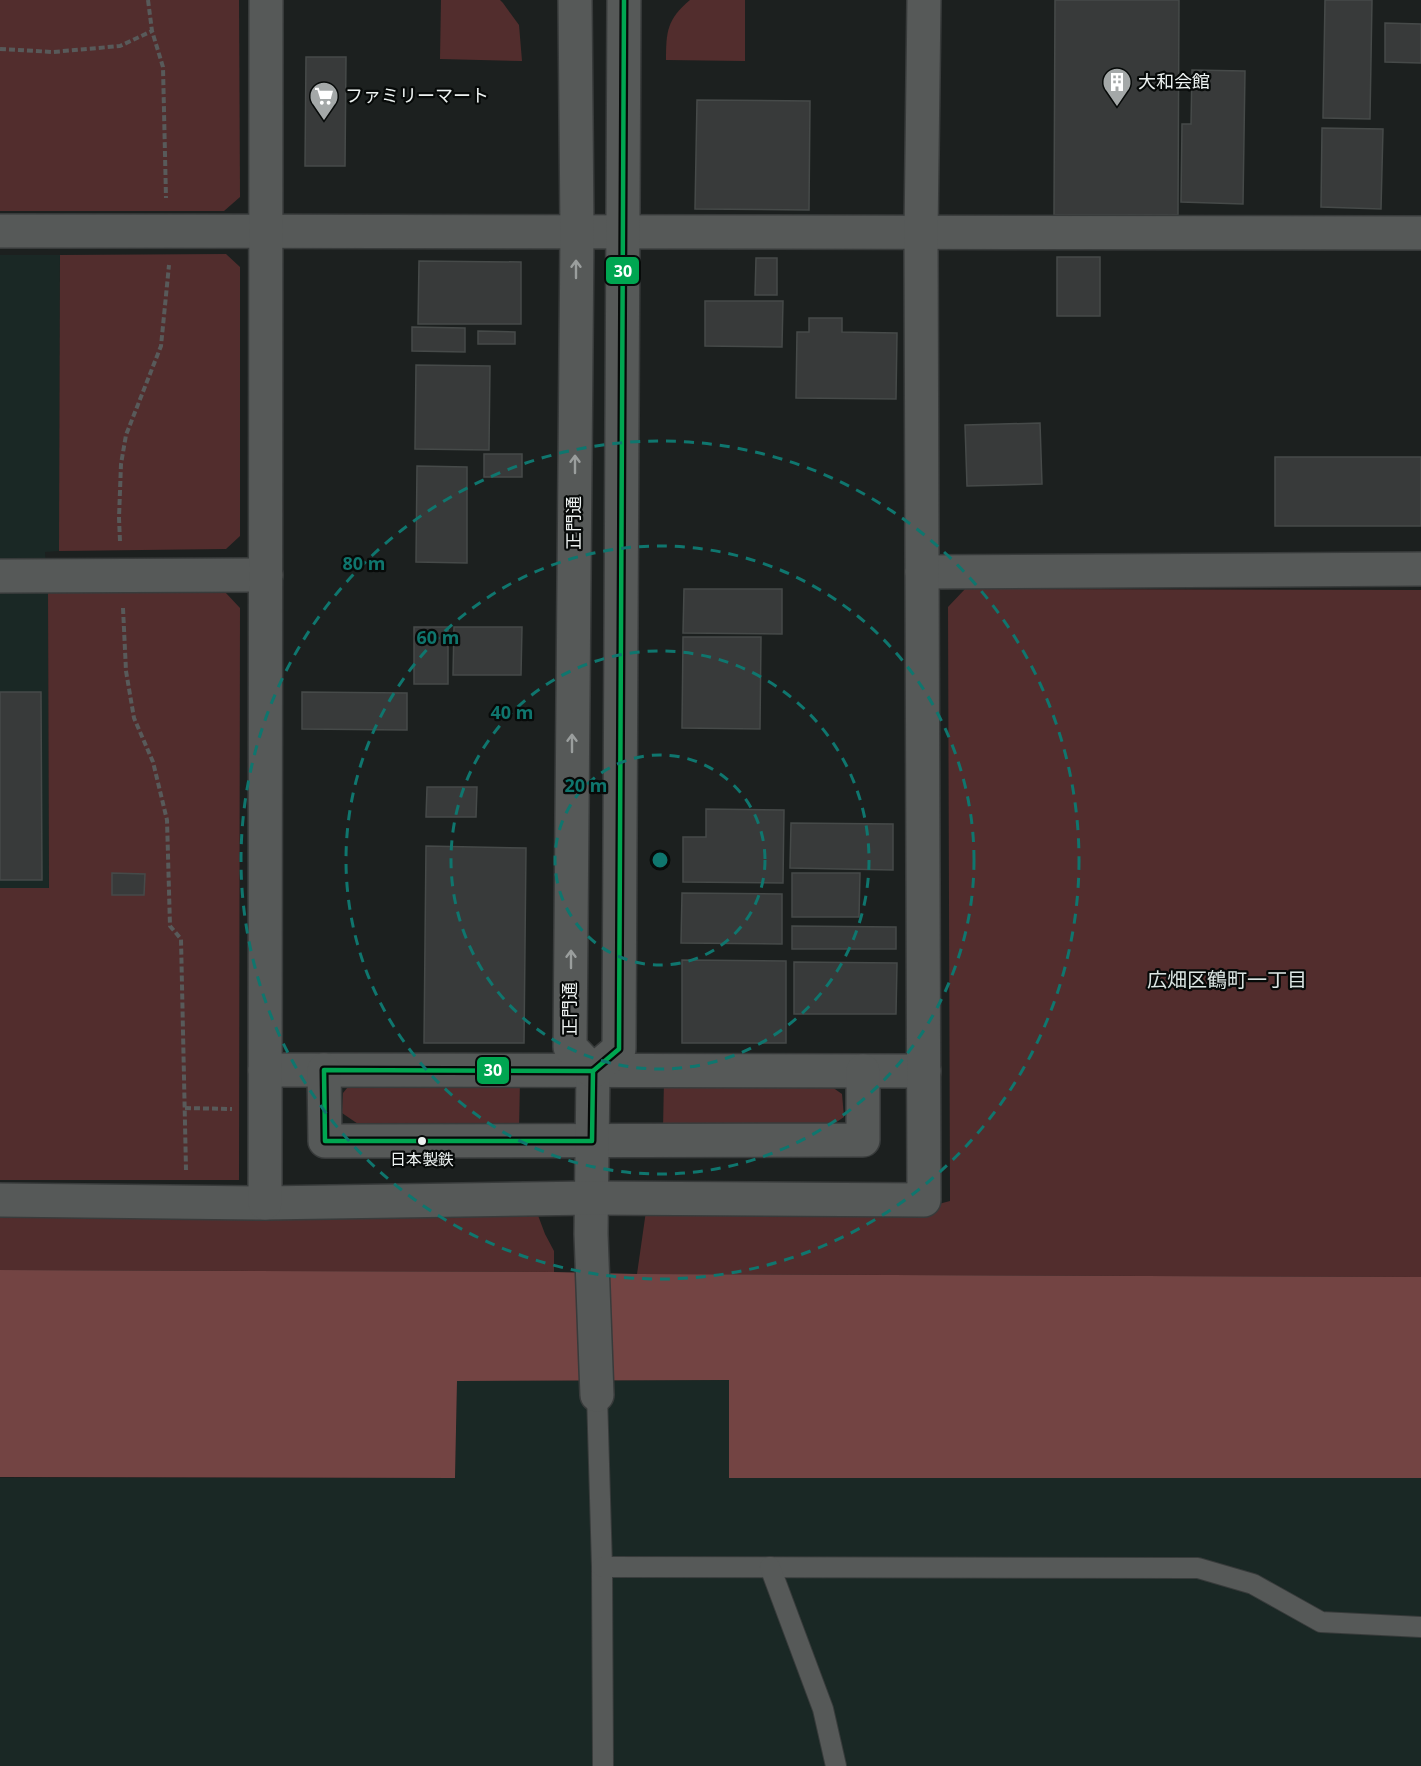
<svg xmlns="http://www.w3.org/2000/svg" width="1421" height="1766" font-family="'Noto Sans','Noto Sans JP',sans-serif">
<rect width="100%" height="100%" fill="#1c201f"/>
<!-- built -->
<g fill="#1a2825">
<polygon points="0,255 60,255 59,551 45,552 48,592 49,888 0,888"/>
<polygon points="729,1380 730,1478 1421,1478 1421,1766 0,1766 0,1478 455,1478 457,1381"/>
</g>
<!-- green -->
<g fill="#522d2d">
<polygon points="0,0 239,0 240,197 224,211 0,211"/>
<polygon points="441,0 500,0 503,3 519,25 522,61 440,59"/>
<path d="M690,0h55v61l-79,-1c0,-28 1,-41 24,-60z"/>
<polygon points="226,254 240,267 240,536 226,549 59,551 60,255"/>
<polygon points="965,589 1421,590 1421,1277 637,1274 646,1211 920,1209 950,1201 948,607"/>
<polygon points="48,592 225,592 240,608 239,1180 0,1180 0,888 49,888"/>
<polygon points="520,1080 519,1129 364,1128 342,1113 343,1093 352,1082"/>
<polygon points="664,1080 822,1080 842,1094 844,1117 828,1128 663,1129"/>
<polygon points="0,1210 536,1210 545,1234 554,1251 554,1272 0,1270"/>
</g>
<!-- water -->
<polygon fill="#734443" points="0,1270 554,1272 637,1274 1421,1277 1421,1478 729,1478 729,1380 457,1381 455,1478 0,1477"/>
<!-- building -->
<g fill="#383a3a" stroke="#464a49" stroke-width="1.5">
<polygon points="1055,0 1179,0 1178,215 1054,215"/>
<polygon points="1325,0 1372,0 1370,119 1323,118"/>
<polygon points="1385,23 1421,24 1421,63 1385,62"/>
<polygon points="306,57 346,57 345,166 305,166"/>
<polygon points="1192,70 1245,71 1243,204 1181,202 1182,124 1191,124"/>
<polygon points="697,100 810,101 809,210 695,209"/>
<polygon points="1322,128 1383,129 1381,209 1321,207"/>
<rect x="1057" y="257" width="43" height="59"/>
<polygon points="756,258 777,258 777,295 755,295"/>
<polygon points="419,261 521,262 521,324 418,324"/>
<polygon points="705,301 783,301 782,347 705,346"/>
<polygon points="809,318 842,318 842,332 897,333 896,399 796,398 797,332 809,332"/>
<polygon points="412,327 465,328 465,352 412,351"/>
<polygon points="478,331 515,332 515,344 478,344"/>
<polygon points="416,365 490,366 489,450 415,449"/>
<polygon points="1040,423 1042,484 967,486 965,425"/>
<rect x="484" y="454" width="38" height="23"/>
<rect x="1275" y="457" width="146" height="69"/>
<polygon points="417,466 467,467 467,563 416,562"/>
<polygon points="684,589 782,589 782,634 683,633"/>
<rect x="414" y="627" width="34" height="57"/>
<polygon points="454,627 522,627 521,675 453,675"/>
<polygon points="683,637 761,637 760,729 682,728"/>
<polygon points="0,692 41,692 42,880 0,880"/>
<polygon points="302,692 407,693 407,730 302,729"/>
<polygon points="427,787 477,787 476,817 426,817"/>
<polygon points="706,809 784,810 783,883 683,882 683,837 706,837"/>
<polygon points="791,823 893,824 893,870 790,868"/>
<polygon points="426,846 526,848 524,1043 424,1043"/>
<polygon points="112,873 145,874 144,895 112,895"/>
<polygon points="792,873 860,873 859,917 792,917"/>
<polygon points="682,893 782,894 782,944 681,943"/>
<polygon points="792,926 896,927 896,949 792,949"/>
<polygon points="682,960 786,961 786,1043 682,1043"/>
<polygon points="794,962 897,963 896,1014 794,1014"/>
</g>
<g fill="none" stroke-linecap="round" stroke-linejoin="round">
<!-- service casing -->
<g stroke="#383b3b" stroke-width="22">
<g id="service">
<polyline points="597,1395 602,1567 603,1766"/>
<polyline points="602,1567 1198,1568 1253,1584 1321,1622 1421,1627"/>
<polyline points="770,1567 823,1709 836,1766"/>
</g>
</g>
<!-- minor casing -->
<g stroke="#383b3b" stroke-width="36">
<g id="minor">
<polyline points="0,231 1421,233"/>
<polyline points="922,572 1421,569"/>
<polyline points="0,576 266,575"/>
<polyline points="265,1070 924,1071"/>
<polyline points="324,1070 325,1141 863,1140 863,1071"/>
<polyline points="593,1071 591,1234 597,1395"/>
<polyline points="0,1200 265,1203 591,1198 924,1200 921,233 924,0"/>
<polyline points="265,1203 266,0"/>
</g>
</g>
<!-- tertiary casing -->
<g stroke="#383b3b" stroke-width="36">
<polyline id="tertiary" points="575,0 577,232 570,1047 593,1071 619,1049 624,0"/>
</g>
<!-- path -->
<g stroke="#585a5a" stroke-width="4" stroke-dasharray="6 3" stroke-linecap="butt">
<polyline points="148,0 152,31 163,67 166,198"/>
<polyline points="0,49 53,52 120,46 152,31"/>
<polyline points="120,541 119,518 121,464 126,435 161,346 169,265"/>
<polyline points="123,608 126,671 134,718 153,762 167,820 170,926 181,939 186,1170"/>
<polyline points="185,1108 232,1109"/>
</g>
<!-- service -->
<use href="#service" stroke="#565958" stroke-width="20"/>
<!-- minor -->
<use href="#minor" stroke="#565958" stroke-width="33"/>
<!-- tertiary -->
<use href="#tertiary" stroke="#565958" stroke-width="33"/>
<!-- bus-1 casing -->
<g stroke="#070a09" stroke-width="9">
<g id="bus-1">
<polygon points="324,1070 593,1071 592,1141 325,1141"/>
<polyline points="593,1071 619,1049 624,0"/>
</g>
</g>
<!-- bus-1 -->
<use href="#bus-1" stroke="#00a651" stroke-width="4.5"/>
</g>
<!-- one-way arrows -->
<defs><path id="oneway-shaft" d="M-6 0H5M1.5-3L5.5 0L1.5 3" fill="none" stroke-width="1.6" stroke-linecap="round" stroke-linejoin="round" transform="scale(1.5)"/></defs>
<g stroke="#9a9e9d">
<use href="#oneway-shaft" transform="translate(576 269) rotate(-90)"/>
<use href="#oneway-shaft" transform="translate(575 464) rotate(-90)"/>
<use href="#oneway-shaft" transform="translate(572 743) rotate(-90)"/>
<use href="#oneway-shaft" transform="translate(571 959) rotate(-90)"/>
</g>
<!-- distance rings -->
<g fill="none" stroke="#0f766e" stroke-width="3" stroke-dasharray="10 8">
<circle cx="660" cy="860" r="105"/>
<circle cx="660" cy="860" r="209"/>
<circle cx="660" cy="860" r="314"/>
<circle cx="660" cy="860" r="419"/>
</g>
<!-- icons -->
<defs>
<g id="building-pin" transform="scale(1.5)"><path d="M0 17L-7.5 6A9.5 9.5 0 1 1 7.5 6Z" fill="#a4a8a8" stroke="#070a09"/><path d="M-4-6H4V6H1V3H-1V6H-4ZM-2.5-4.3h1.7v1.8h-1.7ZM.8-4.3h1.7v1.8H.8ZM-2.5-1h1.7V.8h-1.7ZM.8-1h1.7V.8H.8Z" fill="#fff"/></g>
<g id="supermarket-pin" transform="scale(1.5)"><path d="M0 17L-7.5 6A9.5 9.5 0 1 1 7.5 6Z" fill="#a4a8a8" stroke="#070a09"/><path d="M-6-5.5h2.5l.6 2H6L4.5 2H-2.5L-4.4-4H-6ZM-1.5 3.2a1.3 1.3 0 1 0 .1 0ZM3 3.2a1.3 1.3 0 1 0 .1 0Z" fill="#fff"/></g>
</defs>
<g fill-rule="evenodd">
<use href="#building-pin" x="1117" y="82"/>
<use href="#supermarket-pin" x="324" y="96"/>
</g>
<!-- markers -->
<circle fill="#edf2f1" stroke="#070a09" stroke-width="2" cx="422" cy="1141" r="5"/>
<g text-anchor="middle" stroke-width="4.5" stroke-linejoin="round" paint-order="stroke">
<!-- bus labels -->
<g font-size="16" fill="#edf2f1" stroke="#070a09">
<text x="422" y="1165">日本製鉄</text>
</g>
<!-- poi labels -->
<g font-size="18" fill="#edf2f1" stroke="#070a09" text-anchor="start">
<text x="1138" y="88">大和会館</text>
<text x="345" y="102">ファミリーマート</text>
</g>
<!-- street labels -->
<g font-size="18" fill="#edf2f1" stroke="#070a09">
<text transform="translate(574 523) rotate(-90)" y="6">正門通</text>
<text transform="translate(570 1009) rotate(-90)" y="6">正門通</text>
</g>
<!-- neighbourhood labels -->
<g font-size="20" fill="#dbe5e3" stroke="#070a09">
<text x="1227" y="987">広畑区鶴町一丁目</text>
</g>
</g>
<circle cx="660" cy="860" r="9" fill="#0f766e" stroke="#070a09" stroke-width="3"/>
<g font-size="18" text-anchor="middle" font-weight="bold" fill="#0f766e" stroke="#070a09" stroke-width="4.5" stroke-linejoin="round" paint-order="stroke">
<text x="364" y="570">80 m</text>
<text x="438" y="644">60 m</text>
<text x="512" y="719">40 m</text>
<text x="586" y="792">20 m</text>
</g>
<g stroke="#070a09" stroke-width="2">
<rect x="605" y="256" width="35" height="29" rx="6" fill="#00a651"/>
<rect x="476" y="1056" width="34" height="29" rx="6" fill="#00a651"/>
</g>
<g font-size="16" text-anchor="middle" font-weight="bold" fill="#fff">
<text x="623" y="277">30</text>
<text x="493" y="1076">30</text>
</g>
</svg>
